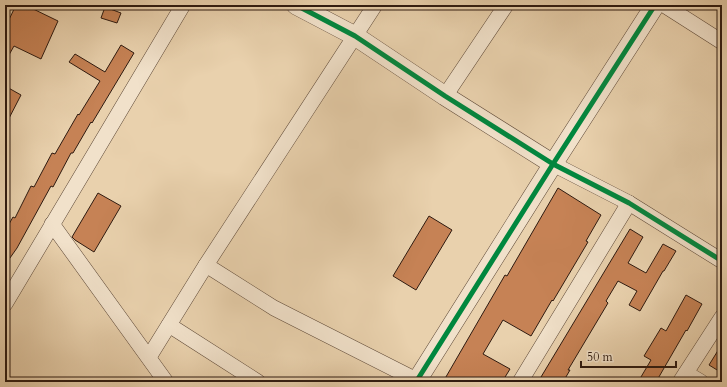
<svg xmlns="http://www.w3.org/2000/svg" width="727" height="387" font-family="Cardo,serif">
<rect width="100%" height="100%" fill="#e9d1ad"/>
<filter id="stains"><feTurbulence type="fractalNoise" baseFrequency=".005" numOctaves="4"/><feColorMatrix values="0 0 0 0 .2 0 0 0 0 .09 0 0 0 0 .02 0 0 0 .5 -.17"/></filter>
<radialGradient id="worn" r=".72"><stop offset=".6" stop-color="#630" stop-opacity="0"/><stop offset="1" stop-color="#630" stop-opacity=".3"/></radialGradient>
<!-- building -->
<g fill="#c68255" stroke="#2e1a10">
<polygon points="16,5 25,5 58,21 41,59 14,46 5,62 5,28"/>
<polygon points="105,7 121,13 117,23 101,18"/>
<polygon points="121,45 134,53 92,123 91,122 73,153 71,153 53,187 51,186 17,248 5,265 5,231 13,217 15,218 31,186 34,187 52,153 55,154 78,114 79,115 100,81 69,62 75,54 105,72"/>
<polygon points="5,86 21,95 5,126"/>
<polygon points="558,188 601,215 586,241 588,242 553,301 552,300 531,336 503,320 483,354 510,369 502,382 443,382 505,275 507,276"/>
<polygon points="98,193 121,206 94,252 75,240 72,237"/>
<polygon points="429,216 452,230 416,290 393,276"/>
<polygon points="630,229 643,237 628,263 646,273 663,244 676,251 664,271 663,271 640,311 629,305 637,291 618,281 606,301 608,303 568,370 570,370 563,382 538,382"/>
<polygon points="686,295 702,304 687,331 686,330 656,382 638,382 651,360 644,356 661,328 666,331"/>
<polygon points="722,344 722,373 709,365"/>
</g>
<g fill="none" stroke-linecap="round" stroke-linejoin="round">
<!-- minor casing -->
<g stroke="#5d4837" stroke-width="16">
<g id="minor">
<polyline points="664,5 722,42"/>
<polyline points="445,96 506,5"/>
<polyline points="553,164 629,203 722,261"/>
<polyline points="52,224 166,382"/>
<polyline points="206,265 274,308 420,382"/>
<polyline points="5,304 183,5"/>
<polyline points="169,325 258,382"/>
<polyline points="149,357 206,265 375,5"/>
<polyline points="686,373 701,382"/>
<polyline points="520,382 629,203"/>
<polyline points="680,382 722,317"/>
</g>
</g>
<!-- tertiary casing -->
<g stroke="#5d4837" stroke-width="20">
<g id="tertiary">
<polyline points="296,5 355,36 445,96 553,164"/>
<polyline points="416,382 553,164 655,5"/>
</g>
</g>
<!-- minor -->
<use href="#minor" stroke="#f1e1ca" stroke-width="15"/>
<!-- tertiary -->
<use href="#tertiary" stroke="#f1e1ca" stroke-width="19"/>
<!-- cycleway casing -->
<g stroke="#f1e1ca" stroke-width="8">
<g id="cycleway">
<polyline points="296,5 355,36 445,96 553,164 629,203 722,261"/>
<polyline points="416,382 553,164 655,5"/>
</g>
</g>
<!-- cycleway -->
<use href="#cycleway" stroke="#00873e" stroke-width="5"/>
</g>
<!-- margin -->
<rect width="727" height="387" fill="none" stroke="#e9d1ad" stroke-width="20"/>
<rect x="6" y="6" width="715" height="375" fill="none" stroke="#2e1a10" stroke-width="2"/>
<rect x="10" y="10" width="707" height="367" fill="none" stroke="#2e1a10"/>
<!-- scale -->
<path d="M581 361v6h95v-6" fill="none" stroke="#2e1a10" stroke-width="2"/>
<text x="587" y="361" font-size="12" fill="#2e1a10" stroke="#f1e1ca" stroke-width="3" paint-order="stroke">50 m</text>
<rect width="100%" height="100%" filter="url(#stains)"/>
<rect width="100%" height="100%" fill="url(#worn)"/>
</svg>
